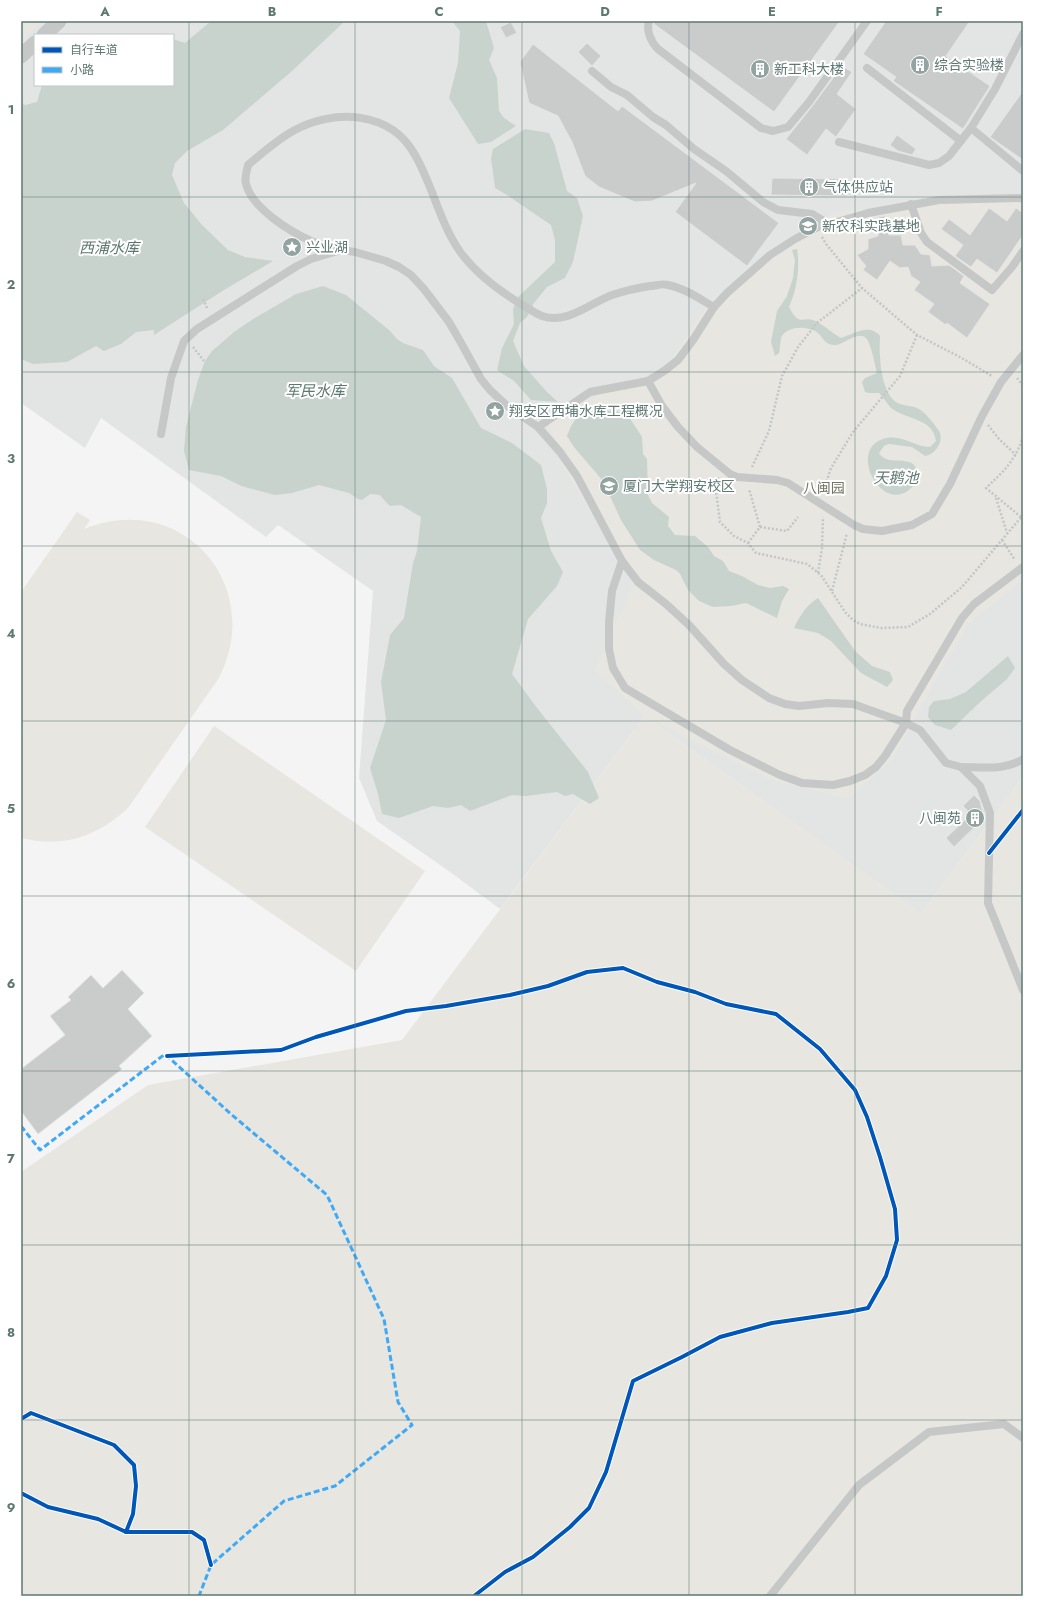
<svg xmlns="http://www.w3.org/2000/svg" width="1044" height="1617" font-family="Jost,'Noto Sans SC',sans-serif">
<rect width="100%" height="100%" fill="#f5f4f4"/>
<!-- built -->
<path fill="#e3e5e4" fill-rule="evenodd" d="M21,21h1002v756l-102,137 -276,-198 -145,193 -50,-37 -73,-51 -18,-43 14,-187 -95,-66 -12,12 -165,-119 -16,30 -64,-45zM35,35h138v50h-138z"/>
<!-- green -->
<g fill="#e7e6e1">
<polygon points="21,21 41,21 21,42"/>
<polygon points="1020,196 1023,198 1023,580 969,623 933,684 894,758 848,799 771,780 648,718 921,914 1023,777 1023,1596 21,1596 21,1172 148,1085 402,1040 645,716 595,671 633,584 562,464 546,416 664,370 710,301 834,212"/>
<path d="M77,512l13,8 -6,9c98,-40 182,56 135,149l-91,130c-31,29 -65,40 -107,30v-246z"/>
<polygon points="214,726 425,871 356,971 145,827"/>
</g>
<!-- water -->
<g fill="#c8d3ce">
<polygon points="211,21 345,21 292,71 223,130 187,151 175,163 172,175 184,203 202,225 228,250 245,257 273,261 224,290 154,335 154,330 136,332 121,344 104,351 96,346 67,362 33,364 21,359 21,103 25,105 37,102 42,85 173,85 173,39 185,43"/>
<polygon points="452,21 486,21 494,48 489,60 497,78 499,111 504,118 516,126 491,142 478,144 449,98 458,63 460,31"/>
<polygon points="525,129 549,133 554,143 567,191 577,198 583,216 573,262 565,278 547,287 534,303 527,317 520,323 513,341 524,366 547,392 558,402 531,400 514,381 497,370 502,348 514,324 513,309 518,297 555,262 555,240 551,225 507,195 495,188 491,158 493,149"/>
<path d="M797,249c3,21 0,39 -8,58 11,22 14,7 28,15 8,4 15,11 24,16 13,-4 28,-15 39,-2 -1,17 0,45 10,60 9,13 22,7 32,15 4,3 16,17 18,22 3,10 -5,21 -15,23l-13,-9 -23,-3 -5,2 -5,7c7,12 23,4 34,11 2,2 4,6 6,9 -2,8 -5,14 -13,19 -27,16 -57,-42 -23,-53 18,-6 31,8 47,8l6,-6c-3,-23 -29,-21 -45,-33 -3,-3 -7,-10 -12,-15h-10l-4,-1 -3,-10 3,-4 12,-5c-2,-8 -6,-30 -11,-35 -8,-8 -23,7 -31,7 -10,0 -11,-6 -16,-11 -9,-9 -33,-9 -38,4 -1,5 -1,11 -2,15l-4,3 -4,-14 6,-31 10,-15 6,-18 2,-18 -3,-10z"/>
<polygon points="323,286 346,295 389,330 397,339 403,343 423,350 434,366 452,378 481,428 512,443 541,465 547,489 547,503 541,518 551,551 563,572 557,586 528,619 512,674 537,708 588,772 599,798 590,804 573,794 565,796 557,792 526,796 512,795 470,811 461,805 448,808 433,806 399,818 382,814 378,794 370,768 386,720 381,682 390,635 404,618 413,563 417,551 421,517 401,505 390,506 384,500 380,495 370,494 362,500 358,499 349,493 319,485 292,493 275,495 241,486 221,476 189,470 184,451 186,427 198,380 205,361 212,351 234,332 253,319 284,301 296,294"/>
<path d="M593,411h24l11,5 7,10 7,11 1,17 4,5 1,36 4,8 17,14 -1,9 7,9 20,1 13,11 6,9 9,5 6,10 13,5 16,9 12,3 13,-2 6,3 -7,12 -5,17 -31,-15 -15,3 -18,1 -14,-6 -11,-11 -8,-16 -4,-4 -22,-10 -14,-10 -19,-30 -18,-39 -29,-34 -7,-11c6,-15 10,-23 26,-25z"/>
<path d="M818,598l37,53 17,15 18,6 3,8 -6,7 -26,-14 -30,-32 -13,-8 -24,-5c6,-13 12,-22 24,-30z"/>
<polygon points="1008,656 1015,668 1007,679 979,703 951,730 935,725 928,717 929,707 934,701 950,699 966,692"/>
</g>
<!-- building -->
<g fill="#cacccc" stroke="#e4e4e4">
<polygon points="654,21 840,21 774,112 654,24"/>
<polygon points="886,21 970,21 946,56 990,86 963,129 893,81 896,77 863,54"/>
<polygon points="511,22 517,33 506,38 500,27"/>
<polygon points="587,43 601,56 592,66 578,52"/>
<polygon points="533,44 618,111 622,106 779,223 747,266 675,212 696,183 652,201 635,202 599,187 585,176 572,142 558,116 529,103 520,62"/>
<polygon points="842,66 852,72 837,94 856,109 836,137 826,129 807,155 786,139 813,105"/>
<polygon points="1023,91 1023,160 990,137"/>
<polygon points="897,135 916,149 912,155 898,151 890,145"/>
<polygon points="772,178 848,179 847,196 771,195"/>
<polygon points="989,208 1007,221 1016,208 1023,213 1023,235 997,273 977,259 971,267 955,256 963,245 941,229 949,219 970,235"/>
<polygon points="885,216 889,235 901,235 903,245 915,245 921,254 930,255 932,266 949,265 964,276 960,283 990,304 967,338 947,323 946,325 928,312 934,304 914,290 920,282 911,276 908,267 900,268 890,261 877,280 863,270 866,266 857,255 868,249 868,239 878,236 878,217"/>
<polygon points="974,795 980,801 984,818 954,847 946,838 971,814 963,806"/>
<polygon points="122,970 144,993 128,1009 152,1036 119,1066 122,1069 38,1134 21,1111 21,1069 65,1035 50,1016 71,1000 68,997 91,975 103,988"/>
</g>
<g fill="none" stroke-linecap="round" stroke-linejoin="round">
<!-- path -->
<g stroke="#c4c6c5" stroke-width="2.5" stroke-dasharray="2 2" stroke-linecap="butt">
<polyline points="822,237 826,244 862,288 917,335 960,357 992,376"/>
<polyline points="203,299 208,310"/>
<polyline points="193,347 204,361"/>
<polyline points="1017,378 1023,386"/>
<polyline points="988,425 999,439 1016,455"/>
<polyline points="752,467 769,431 782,376 798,347 817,323 862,288"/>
<polyline points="718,477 716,491 720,522 734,536 748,543 756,553 807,564 821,575 845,612 853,620 860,624 881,628 908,627 930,614 962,587 1023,515"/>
<polyline points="823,493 831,468 853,432 900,376 917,335"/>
<polyline points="996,498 1007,533"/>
<path d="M1021,517l-35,-29c18,-17 29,-27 37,-51"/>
<polyline points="760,527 787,531 798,517"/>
<polyline points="1002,540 1015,560"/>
<polyline points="748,543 760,527 749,489"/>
<polyline points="818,573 822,548 823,517"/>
<polyline points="832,591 847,533"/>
</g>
<!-- service -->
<g stroke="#c6c8c8" stroke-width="8">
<path d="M649,21c-3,10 2,21 9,28l103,79 12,3 15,-4 21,-25 58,-81"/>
<polyline points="867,68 961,141"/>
<polyline points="592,71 611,87 627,95 653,117 666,125 694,149 726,171 763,202 778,210 812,214 827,223"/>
<polyline points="971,128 1023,171"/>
<polyline points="839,142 929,165 939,163 949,156 971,128 995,89 1023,34"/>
<polyline points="911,204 921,233 927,242 992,290 1012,267 1023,251"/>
<path d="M341,250c-10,-3 -21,-5 -30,-9 -22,-10 -59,-33 -65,-57 -2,-6 1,-13 2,-19 14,-12 29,-25 45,-34 41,-23 98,-20 122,24 18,31 25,69 46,98 17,23 41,40 65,54 5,3 10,7 16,9 25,9 48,-13 70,-21 12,-4 25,-7 38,-9 5,0 13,-3 18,-1 16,3 32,14 46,22"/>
<polyline points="648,381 662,406 678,427 697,447 730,474 737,477 777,480 788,483 854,525 863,529 882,531 912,525 932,514 950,484 982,416 1001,382 1023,355"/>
<polyline points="538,427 590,392 648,381 664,371 678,360 693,340 714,307 727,293 770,255 795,239 816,228 868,213 939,200 1023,198"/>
<polyline points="161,434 171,378 184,341 197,329 297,266 311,259 341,250 355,252 386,261 399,267 411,275 424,289 449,322 460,341 481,379 490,390 506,405 538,427 560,452 577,476 622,561 638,582 666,604 689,625 724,664 742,680 769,698 785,704 799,706 828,703 853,704 906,723 920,730 946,763 961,767 980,786 990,813 988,903 1023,990"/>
<polyline points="622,561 612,591 609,622 609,649 613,668 625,688 730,750 780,775 802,783 833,785 850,781 865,775 876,767 885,756 906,723 907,711 962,618 974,604 1023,567"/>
<path d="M961,767c21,0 44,4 62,-8"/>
<polyline points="770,1596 859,1485 929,1432 1004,1424 1023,1438"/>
</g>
<!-- minor -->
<g stroke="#c6c8c8" stroke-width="15">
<polyline points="44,35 59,21"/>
<polyline points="21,56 35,43"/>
</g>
<!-- quiet -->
<polyline stroke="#3fa9f5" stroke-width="3" stroke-dasharray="6 3" stroke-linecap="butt" points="21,1126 40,1150 165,1054 232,1115 327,1195 384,1319 398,1402 412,1425 335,1486 284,1501 211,1565 199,1596"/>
<!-- cycleway casing -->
<g stroke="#fff" stroke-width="6">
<g id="cycleway">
<polyline points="989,853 1023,810"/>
<polyline points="167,1056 281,1050 316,1037 406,1011 446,1006 510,995 548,986 587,972 623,968 657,982 695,992 726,1004 776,1014 820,1049 855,1090 867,1117 880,1157 895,1209 897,1240 886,1276 868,1308 848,1312 772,1323 720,1337 682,1357 633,1381 606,1472 589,1508 570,1527 533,1557 505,1572 474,1596"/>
<polyline points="21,1419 31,1413 114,1445 134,1465 136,1486 133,1514 126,1532 98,1519 48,1507 21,1493"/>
<polyline points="126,1532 192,1532 204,1540 211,1565"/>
</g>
</g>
<!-- cycleway -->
<use href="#cycleway" stroke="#0057b8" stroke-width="4"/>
</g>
<!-- grid -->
<path fill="none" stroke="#5e7872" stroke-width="1" stroke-opacity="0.55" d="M189,21v1575M355,21v1575M522,21v1575M689,21v1575M855,21v1575M21,197h1002M21,372h1002M21,546h1002M21,721h1002M21,896h1002M21,1071h1002M21,1245h1002M21,1420h1002"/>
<!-- icons -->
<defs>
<g id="building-disc" transform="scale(1)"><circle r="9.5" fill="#93a3a0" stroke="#fff"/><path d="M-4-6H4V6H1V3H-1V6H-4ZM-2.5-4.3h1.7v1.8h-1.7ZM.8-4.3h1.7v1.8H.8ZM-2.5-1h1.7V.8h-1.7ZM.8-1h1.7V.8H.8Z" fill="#fff"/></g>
<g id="university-disc" transform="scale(1)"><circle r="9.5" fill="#93a3a0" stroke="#fff"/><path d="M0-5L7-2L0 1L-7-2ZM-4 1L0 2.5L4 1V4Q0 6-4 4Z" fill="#fff"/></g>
<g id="sight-disc" transform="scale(1)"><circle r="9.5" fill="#93a3a0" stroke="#fff"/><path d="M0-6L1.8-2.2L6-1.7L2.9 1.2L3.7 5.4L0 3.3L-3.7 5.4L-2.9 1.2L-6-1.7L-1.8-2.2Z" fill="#fff"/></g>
</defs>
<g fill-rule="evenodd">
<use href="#building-disc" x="920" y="65"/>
<use href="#building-disc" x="760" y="69"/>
<use href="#building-disc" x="809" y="187"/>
<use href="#university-disc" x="808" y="226"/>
<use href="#sight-disc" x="292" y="247"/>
<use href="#sight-disc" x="495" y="411"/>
<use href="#university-disc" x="609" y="486"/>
<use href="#building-disc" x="975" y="818"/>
</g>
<g text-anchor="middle" stroke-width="4" stroke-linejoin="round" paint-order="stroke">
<!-- poi labels -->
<g font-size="14" fill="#5e7872" stroke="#fff" text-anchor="start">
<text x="934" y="70">综合实验楼</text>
<text x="774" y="74">新工科大楼</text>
<text x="823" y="192">气体供应站</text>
<text x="822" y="231">新农科实践基地</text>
<text x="306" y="252">兴业湖</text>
<text x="509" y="416">翔安区西埔水库工程概况</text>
<text x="623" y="491">厦门大学翔安校区</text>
<text x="961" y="823" text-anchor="end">八闽苑</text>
</g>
<!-- park labels -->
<g font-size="14" fill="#737661" stroke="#fff">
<text x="824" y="493">八闽园</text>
</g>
<!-- water labels -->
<g font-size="15" font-style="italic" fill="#5d786e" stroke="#fff">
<text x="109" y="253">西浦水库</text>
<text x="315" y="396">军民水库</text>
<text x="896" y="483">天鹅池</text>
</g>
</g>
<!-- border -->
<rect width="1044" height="1617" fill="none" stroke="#ffffff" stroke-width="44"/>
<!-- legend -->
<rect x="34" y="34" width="140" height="52" fill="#ffffff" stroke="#bfc9c7"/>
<rect x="42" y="47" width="20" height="6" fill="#0057b8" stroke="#bfc9c7"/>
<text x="70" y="54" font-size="12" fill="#5e7872">自行车道</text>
<rect x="42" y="67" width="20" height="6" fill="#3fa9f5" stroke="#bfc9c7"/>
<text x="70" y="74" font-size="12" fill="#5e7872">小路</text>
<rect x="22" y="22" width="1000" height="1573" fill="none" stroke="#5e7872" stroke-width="1.5"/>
<g font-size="13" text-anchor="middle" font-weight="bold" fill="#5e7872">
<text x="105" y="16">A</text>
<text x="272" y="16">B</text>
<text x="439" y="16">C</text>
<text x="605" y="16">D</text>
<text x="772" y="16">E</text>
<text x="939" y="16">F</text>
<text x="11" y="114">1</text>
<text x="11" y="289">2</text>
<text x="11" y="463">3</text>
<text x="11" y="638">4</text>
<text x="11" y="813">5</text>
<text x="11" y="988">6</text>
<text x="11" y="1163">7</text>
<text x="11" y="1337">8</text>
<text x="11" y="1512">9</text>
</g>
</svg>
